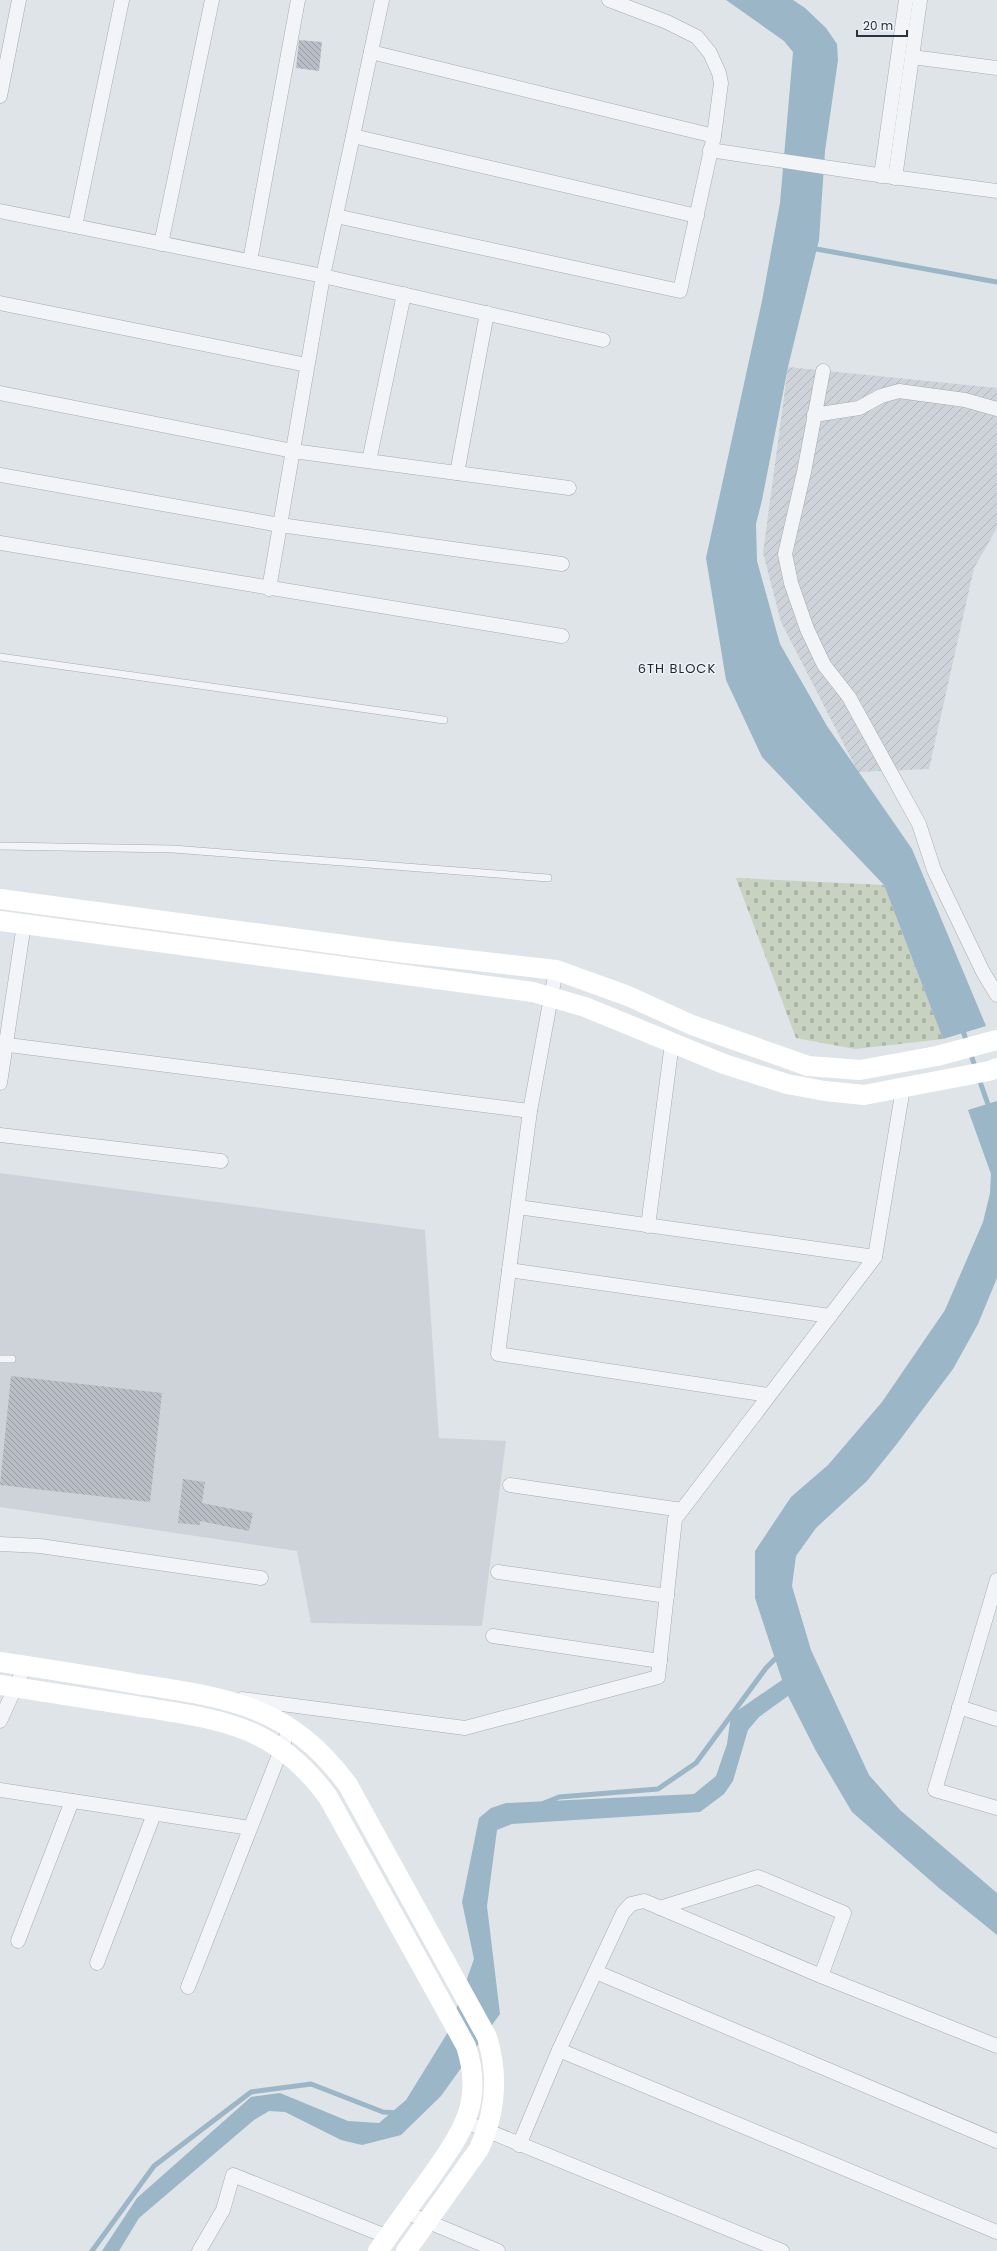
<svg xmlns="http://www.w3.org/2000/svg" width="997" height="2251" font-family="Poppins,sans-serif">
<defs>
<pattern id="industrial-furrows" width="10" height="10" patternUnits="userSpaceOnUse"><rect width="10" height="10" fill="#ced3da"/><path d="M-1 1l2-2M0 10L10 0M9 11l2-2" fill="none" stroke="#b1b6bc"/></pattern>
<pattern id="cemetery-stones" width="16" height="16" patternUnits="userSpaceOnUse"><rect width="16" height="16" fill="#c7d2c1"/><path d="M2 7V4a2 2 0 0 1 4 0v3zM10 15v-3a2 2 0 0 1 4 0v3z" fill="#abb5a7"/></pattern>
<pattern id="building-back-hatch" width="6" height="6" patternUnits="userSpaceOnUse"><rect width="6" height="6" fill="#b7bec5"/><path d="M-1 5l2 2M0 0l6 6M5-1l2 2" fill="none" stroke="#959ba1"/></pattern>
</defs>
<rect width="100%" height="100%" fill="#dfe4e8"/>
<!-- built -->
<polygon fill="#ced3da" points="0,1173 425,1230 439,1438 506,1441 482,1626 311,1623 297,1551 0,1507"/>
<!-- industrial -->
<polygon fill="url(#industrial-furrows)" points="788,367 997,388 997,528 974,568 929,769 858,772 781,622 763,553"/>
<!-- cemetery -->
<polygon fill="url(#cemetery-stones)" points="736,878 884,885 943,1039 855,1049 796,1038"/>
<!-- water -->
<g fill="#9bb6c7">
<polygon points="726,0 793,0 805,8 826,28 837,44 838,60 825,151 819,240 788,367 762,500 756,524 757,561 780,644 827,726 912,849 986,1026 943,1039 884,885 762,757 726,680 706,558 762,301 780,203 793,52 784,41"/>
<polygon points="997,1101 997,1278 978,1324 953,1369 896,1445 867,1481 816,1528 796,1556 792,1586 811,1650 869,1775 900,1810 997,1893 997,1935 939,1888 852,1812 816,1751 788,1696 759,1717 748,1730 733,1781 724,1794 700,1812 512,1824 497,1830 487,1906 500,2014 441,2096 401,2135 362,2145 341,2140 285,2112 269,2111 254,2120 139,2218 119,2251 102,2251 137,2198 251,2097 280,2093 348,2121 379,2123 406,2100 448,2032 474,1959 462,1902 479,1818 491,1808 506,1803 694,1794 716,1776 727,1744 731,1715 782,1680 755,1598 755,1551 791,1497 828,1465 882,1402 945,1310 983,1222 990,1193 991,1174 968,1110"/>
</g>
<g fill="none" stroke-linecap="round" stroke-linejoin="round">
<!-- stream -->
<g stroke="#9bb6c7" stroke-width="5">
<polyline points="811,248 997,282"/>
<polyline points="962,1027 967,1044"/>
<polyline points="970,1052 976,1069"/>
<polyline points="978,1076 990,1110"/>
<polyline points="544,1803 559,1797 658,1789 696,1763 766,1668 779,1655"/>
<polyline points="92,2251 154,2166 251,2092 311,2084 383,2112 399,2113"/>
</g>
</g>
<!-- building -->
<g fill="url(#building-back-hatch)">
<polygon points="299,40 322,42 319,71 296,68"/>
<polygon points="11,1376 162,1393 150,1502 0,1485"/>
<polygon points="183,1479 205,1482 202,1503 253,1513 249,1531 200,1521 200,1525 178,1523"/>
</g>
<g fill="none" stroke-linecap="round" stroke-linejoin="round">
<!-- lane casing -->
<g stroke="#a5acb2" stroke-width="8">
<g id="lane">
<polyline points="0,657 444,720"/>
<polyline points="0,846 173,849 548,878"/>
<polyline points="0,1359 12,1359"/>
</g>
</g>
<!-- street casing -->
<g stroke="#a5acb2" stroke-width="15">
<g id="street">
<polyline points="371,52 714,136"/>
<polyline points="912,57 997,68"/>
<polyline points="0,96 19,0"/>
<polyline points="353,136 697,216"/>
<polyline points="710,150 871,174 997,191"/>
<polyline points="881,176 906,0"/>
<polyline points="895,178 920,0"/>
<polyline points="0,211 323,276 603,340"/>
<polyline points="336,216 680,291 714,136 721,83 719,73 710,53 697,37 667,22 609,0"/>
<polyline points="75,226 122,0"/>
<polyline points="161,244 212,0"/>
<polyline points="250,261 298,0"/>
<polyline points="0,303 307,365"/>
<polyline points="823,371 804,472 785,554 791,583 807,629 824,665 849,697 919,824 934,870 983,972 997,995"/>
<polyline points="0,393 293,451 569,488"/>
<polyline points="814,415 859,408 881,396 899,391 965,400 997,409"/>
<polyline points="369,461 404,294"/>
<polyline points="457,473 487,313"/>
<polyline points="0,475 280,525 562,564"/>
<polyline points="0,543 562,636"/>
<polyline points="269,589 323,276 382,0"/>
<polyline points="556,970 530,1111 498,1354 768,1395"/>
<polyline points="0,1044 530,1111"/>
<polyline points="0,1083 24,924"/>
<polyline points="0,1135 221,1161"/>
<polyline points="518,1207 875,1257"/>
<polyline points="648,1226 672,1043"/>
<polyline points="509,1270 830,1316"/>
<polyline points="510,1485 682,1510"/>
<polyline points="0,1544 40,1546 261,1578"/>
<polyline points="498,1572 667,1596"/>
<polyline points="997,1580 935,1790 997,1808"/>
<polyline points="493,1636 660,1661"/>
<polyline points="242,1699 465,1728 658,1677 675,1519 875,1257 903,1088"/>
<polyline points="959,1707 997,1719"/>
<polyline points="0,1721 25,1666"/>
<polyline points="0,1790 250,1828"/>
<polyline points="660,1908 758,1877 844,1913 821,1976"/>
<polyline points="18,1941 72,1801"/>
<polyline points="97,1963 154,1814"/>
<polyline points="596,1972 997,2141"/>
<polyline points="188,1987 290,1727"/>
<polyline points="559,2050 623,1913 631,1904 644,1901 821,1976 997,2046"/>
<polyline points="466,2122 782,2251"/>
<polyline points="519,2145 559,2050 997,2232"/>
<polyline points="405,2212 498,2251"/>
<polyline points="199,2251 223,2210 233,2175 388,2237"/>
</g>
</g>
<!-- lane -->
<use href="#lane" stroke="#f2f4f7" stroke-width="7"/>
<!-- street -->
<use href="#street" stroke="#f2f4f7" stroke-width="14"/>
<!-- secondary -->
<g stroke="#fff" stroke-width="20">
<polyline points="0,899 389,951 556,970 628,996 692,1025 808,1066 860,1070 937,1056 997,1040"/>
<polyline points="0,921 533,992 585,1007 724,1064 787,1084 825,1091 864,1095 989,1071 997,1068"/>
<path d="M0,1662c46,7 92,14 137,22 92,14 152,21 211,101l139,252c12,39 9,75 -8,112l-73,102"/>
<path d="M0,1685c45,7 90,14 135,21 83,13 140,18 193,91l138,249c19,59 -6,89 -38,135 -17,23 -34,47 -50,70"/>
</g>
</g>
<g text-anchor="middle" stroke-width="3" stroke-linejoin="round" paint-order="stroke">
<!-- quarter labels -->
<g font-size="13" letter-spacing="1" fill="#1b2530" stroke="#eff3f6">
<text x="677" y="673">6TH BLOCK</text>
</g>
</g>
<!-- scale -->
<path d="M857 30v6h50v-6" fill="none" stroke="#29343f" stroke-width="2"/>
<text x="863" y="30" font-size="12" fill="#29343f" stroke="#eff3f6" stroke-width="3" paint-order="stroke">20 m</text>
</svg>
